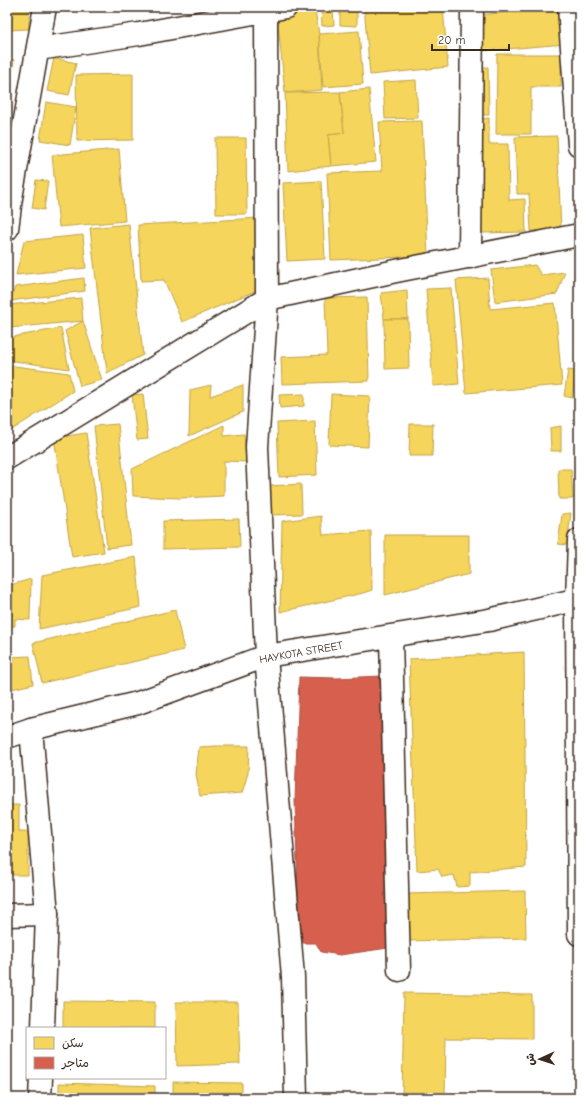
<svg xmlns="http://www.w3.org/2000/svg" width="586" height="1105" font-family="'Comic Neue','Playpen Sans Arabic',sans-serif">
<rect width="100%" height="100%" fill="#fff"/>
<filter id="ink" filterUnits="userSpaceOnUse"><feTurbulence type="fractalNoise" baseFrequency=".025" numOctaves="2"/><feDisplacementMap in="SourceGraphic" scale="8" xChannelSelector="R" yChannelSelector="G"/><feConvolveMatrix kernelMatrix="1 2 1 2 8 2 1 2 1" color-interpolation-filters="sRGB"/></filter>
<g filter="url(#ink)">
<!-- homes -->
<g fill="#f6d55c" stroke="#bea249">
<polygon points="69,7 91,7 68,11"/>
<polygon points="321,7 333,7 334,25 322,26"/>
<polygon points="340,7 357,7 357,26 340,25"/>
<polygon points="364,7 443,7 448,67 370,75"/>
<polygon points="562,7 565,44 482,51 479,15"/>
<polygon points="7,9 29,9 29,29 7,30"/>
<polygon points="315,10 319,34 322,90 285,93 277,14"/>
<polygon points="359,31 363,84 323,87 319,34"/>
<polygon points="497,54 561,54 561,87 531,87 531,134 496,134"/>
<polygon points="54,58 76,63 69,95 47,91"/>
<polygon points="7,59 14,60 9,97 7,96"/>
<polygon points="479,67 488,67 489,115 479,115"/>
<polygon points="133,74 133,140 77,141 76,75"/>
<polygon points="416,80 418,118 385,119 383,82"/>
<polygon points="369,89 376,162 331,166 328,135 344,133 340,92"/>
<polygon points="340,92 344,133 328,135 331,166 288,171 285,93"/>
<polygon points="46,102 76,107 70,145 40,140"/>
<polygon points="489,118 489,144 508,144 509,200 525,199 526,232 480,233 478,119"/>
<polygon points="422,121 428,256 331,260 327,173 382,171 379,122"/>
<polygon points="557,136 561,230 531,231 529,194 517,194 515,137"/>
<polygon points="215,138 246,138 247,214 216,214"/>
<polygon points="119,149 125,221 59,227 52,155"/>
<polygon points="36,180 48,181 44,210 32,208"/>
<polygon points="321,181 325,259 287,261 283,183"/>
<polygon points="259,218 262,288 182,322 164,280 141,281 138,225"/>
<polygon points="129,224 143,355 107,373 90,228"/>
<polygon points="83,235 86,268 16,275 24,241"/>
<polygon points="535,265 541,275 565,272 557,294 495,302 491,270"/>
<polygon points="84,278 85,291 10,301 15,287"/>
<polygon points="488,278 490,309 555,303 562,385 466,393 456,280"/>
<polygon points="451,288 459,384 433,386 426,289"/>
<polygon points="407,290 408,319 384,319 381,293"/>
<polygon points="367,297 369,381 282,384 281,357 327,355 325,298"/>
<polygon points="81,298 83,321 9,328 7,305"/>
<polygon points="384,319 408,319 409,368 385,369"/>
<polygon points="83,321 102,380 80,386 65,331"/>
<polygon points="61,328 69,369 7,360 7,338"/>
<polygon points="7,365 69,373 73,391 7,433"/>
<polygon points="568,370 576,371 572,398 564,396"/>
<polygon points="211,385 210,396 243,385 243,412 189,436 190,390"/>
<polygon points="143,394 148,439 137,440 132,395"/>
<polygon points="304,394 304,406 280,408 279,395"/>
<polygon points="331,394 370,396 368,447 329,445"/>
<polygon points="315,421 317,475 279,477 277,423"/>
<polygon points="118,424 131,545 107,548 94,426"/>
<polygon points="410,424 433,424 432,456 409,456"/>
<polygon points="224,425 224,436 244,434 246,462 224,461 224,496 179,498 133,496 132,469"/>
<polygon points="561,426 561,451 551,451 550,428"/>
<polygon points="86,433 104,552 72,557 54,438"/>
<polygon points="558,469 571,469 573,499 559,499"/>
<polygon points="301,484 302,514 271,515 270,486"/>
<polygon points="571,513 567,545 558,544 562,514"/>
<polygon points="321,516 323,535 371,531 372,590 363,593 280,612 282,521"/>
<polygon points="239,519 240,547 163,549 163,521"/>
<polygon points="385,535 469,535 469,574 385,595"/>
<polygon points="136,557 141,607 39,629 42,575"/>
<polygon points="31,579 30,620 15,619 15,626 7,626 7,586"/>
<polygon points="175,610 184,650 42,683 33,643"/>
<polygon points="7,631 10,631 9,651 7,651"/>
<polygon points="524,652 526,867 470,872 470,886 457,887 454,875 442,877 438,869 417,871 409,659"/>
<polygon points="30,656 33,684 7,690 7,657"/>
<polygon points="215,746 249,746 248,773 242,793 200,796 196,774 199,747"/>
<polygon points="7,805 19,805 19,832 28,832 28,875 7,875"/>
<polygon points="525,891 526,938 407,941 406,894"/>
<polygon points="7,947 11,1098 7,1098"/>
<polygon points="404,993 532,995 532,1039 446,1038 445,1098 402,1098"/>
<polygon points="63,1001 155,1002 155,1028 63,1028"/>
<polygon points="176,1002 238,1002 240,1064 177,1066"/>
<polygon points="173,1082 242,1083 242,1098 173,1098"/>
<polygon points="59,1083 155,1086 155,1098 59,1098"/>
</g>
<!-- shops -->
<polygon fill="#d6604d" stroke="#a8503f" points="382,676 388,948 340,955 321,952 316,943 303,943 299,920 295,801 299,677 336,678"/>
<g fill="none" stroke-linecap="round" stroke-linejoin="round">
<!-- street casing -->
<g stroke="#3b2a1e" stroke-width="25">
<g id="street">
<polyline points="569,7 579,145"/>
<polyline points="266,11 267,299 257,447 266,656 293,977 296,1098"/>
<polyline points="38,49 139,34 286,7"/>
<polyline points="7,229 11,198 45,7"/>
<polyline points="470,257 472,7"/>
<polyline points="7,458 267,299 396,271 579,235"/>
<polyline points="579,540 577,600 579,934"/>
<polyline points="391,637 399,970"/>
<polyline points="31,729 47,914 43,1028"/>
<polyline points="7,737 31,729 138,703 266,656 489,620 579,599"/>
<polyline points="7,915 47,914"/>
<polyline points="40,1098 41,1078"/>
</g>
</g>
<!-- street -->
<use href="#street" stroke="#fff" stroke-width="22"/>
</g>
</g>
<g text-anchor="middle" stroke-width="4" stroke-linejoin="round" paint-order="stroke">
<!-- street labels -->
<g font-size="11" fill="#3b2a1e" stroke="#fff">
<text transform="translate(301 652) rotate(-10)" y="4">HAYKOTA STREET</text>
</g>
</g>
<!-- margin -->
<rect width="586" height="1105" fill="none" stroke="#fff" stroke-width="24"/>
<rect x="12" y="12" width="562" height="1081" fill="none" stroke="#3b2a1e" stroke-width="1.5" filter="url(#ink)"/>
<!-- legend -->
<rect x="26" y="1027" width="140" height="52" fill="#ffffff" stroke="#b1aaa5"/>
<rect x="34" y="1037" width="20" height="12" fill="#f6d55c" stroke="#b1aaa5"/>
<text x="62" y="1047" font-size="12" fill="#3b2a1e">سكن</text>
<rect x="34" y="1057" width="20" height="12" fill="#d6604d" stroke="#b1aaa5"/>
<text x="62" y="1067" font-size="12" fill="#3b2a1e">متاجر</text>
<!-- north arrow -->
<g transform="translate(540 1059) rotate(267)" stroke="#ffffff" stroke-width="3" paint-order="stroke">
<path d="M0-3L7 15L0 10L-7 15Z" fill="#3b2a1e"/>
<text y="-6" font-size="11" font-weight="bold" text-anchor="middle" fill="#3b2a1e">ش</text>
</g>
<!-- scale -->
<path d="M432 44v6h77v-6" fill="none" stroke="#3b2a1e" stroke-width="2"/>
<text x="438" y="44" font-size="12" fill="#3b2a1e" stroke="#ffffff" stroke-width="3" paint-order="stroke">20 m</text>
</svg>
